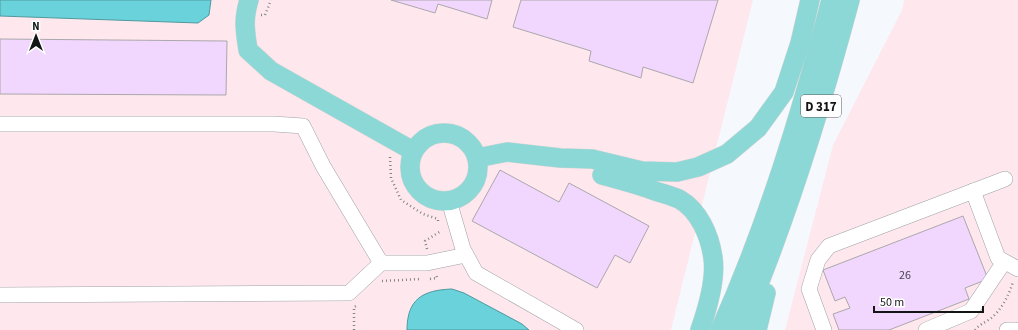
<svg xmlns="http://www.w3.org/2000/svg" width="1018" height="330" font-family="'Source Sans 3',sans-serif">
<rect width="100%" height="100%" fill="#f5f9fe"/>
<!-- industrial -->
<g fill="#fee8ed">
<polygon points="0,0 753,0 671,330 0,330"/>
<polygon points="904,0 1018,0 1018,330 785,330 833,145 902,10"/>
</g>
<!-- water -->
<g fill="#69d2da" stroke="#4f999f">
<polygon points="0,0 211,0 209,15 198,23 0,16"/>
<path d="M452,289l12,4 58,31 7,6h-122c0,-31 16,-40 45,-41z"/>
</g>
<!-- building -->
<g fill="#f1d7fd" stroke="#aba7ac">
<polygon points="391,0 492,0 487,19 438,4 435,13"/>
<polygon points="521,0 718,0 693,83 643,67 641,78 589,61 591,51 513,27"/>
<polygon points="0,39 227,41 226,95 0,94"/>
<polygon points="500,170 559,202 569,183 649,226 630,263 615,255 597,288 472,221"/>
<polygon points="963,216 988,279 965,288 969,299 889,330 839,330 833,314 850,308 845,297 835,301 823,270"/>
</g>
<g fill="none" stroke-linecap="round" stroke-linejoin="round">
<!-- minor casing -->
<g stroke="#9ea2a7" stroke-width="16">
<g id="minor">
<polyline points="0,124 274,124 303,126 323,166 381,263"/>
<polyline points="973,191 998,258 1018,269"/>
<polyline points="449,201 463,249 476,273 576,330"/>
<polyline points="0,295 349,293 381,263 427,263 466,255"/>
<polyline points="824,330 809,289 818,260 829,246 1005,179"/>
<polyline points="926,330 971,311 1004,262"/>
<polyline points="1007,330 1015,330"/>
</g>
</g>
<!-- major casing -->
<g stroke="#d5d5d5" stroke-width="20">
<g id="major">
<path d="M249,0c-6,20 -4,30 -1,50l23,21 142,80"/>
<circle cx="444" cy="167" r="34"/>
<polyline points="477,158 507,152 560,158 592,159 642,171 677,172 698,167 727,154 758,128 784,92 800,43 810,0"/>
<path d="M602,175c19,5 38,10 56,17 7,2 14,4 21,7 20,11 31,37 34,59 3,21 -6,52 -13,72"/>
<path d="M720,330c48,-107 81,-217 111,-330"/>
<path d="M740,330c46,-107 80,-218 110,-330"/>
<polyline points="757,330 766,293"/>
</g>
</g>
<!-- path -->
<g stroke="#838689" stroke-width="2.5" stroke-dasharray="1 3" stroke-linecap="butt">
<polyline points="261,15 265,15 271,0"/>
<polyline points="390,157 391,178 401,200 423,214 438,219 438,221"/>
<polyline points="427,249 425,241 441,231"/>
<polyline points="430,279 437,278 436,274"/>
<polyline points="382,281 421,279"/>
<polyline points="354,330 354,307 356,306"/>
<path d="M975,330c4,-5 9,-7 15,-11 11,-8 19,-24 23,-37"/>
</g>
<!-- minor -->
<use href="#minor" stroke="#fff" stroke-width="15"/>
<!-- major -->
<use href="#major" stroke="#8bd8d6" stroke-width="19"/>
</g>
<g text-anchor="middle" stroke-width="3.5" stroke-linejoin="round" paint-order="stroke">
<!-- number labels -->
<g font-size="12" fill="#4a4550">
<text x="905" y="279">26</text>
</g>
<!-- shield labels -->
<rect fill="#fff" stroke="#5a5a5c" stroke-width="1" x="801" y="95" width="40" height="22" rx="3"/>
<g font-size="13" font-weight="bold" fill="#131416">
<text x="821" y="111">D 317</text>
</g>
</g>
<!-- north arrow -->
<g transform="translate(36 36)" stroke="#ffffff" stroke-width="3" paint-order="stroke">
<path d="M0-3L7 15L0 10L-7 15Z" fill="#131416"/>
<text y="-6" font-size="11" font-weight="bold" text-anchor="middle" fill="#131416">N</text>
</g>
<!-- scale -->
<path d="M874 306v6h109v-6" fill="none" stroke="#131416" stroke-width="2"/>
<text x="880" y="306" font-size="12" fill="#131416" stroke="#ffffff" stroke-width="3" paint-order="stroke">50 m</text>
</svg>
